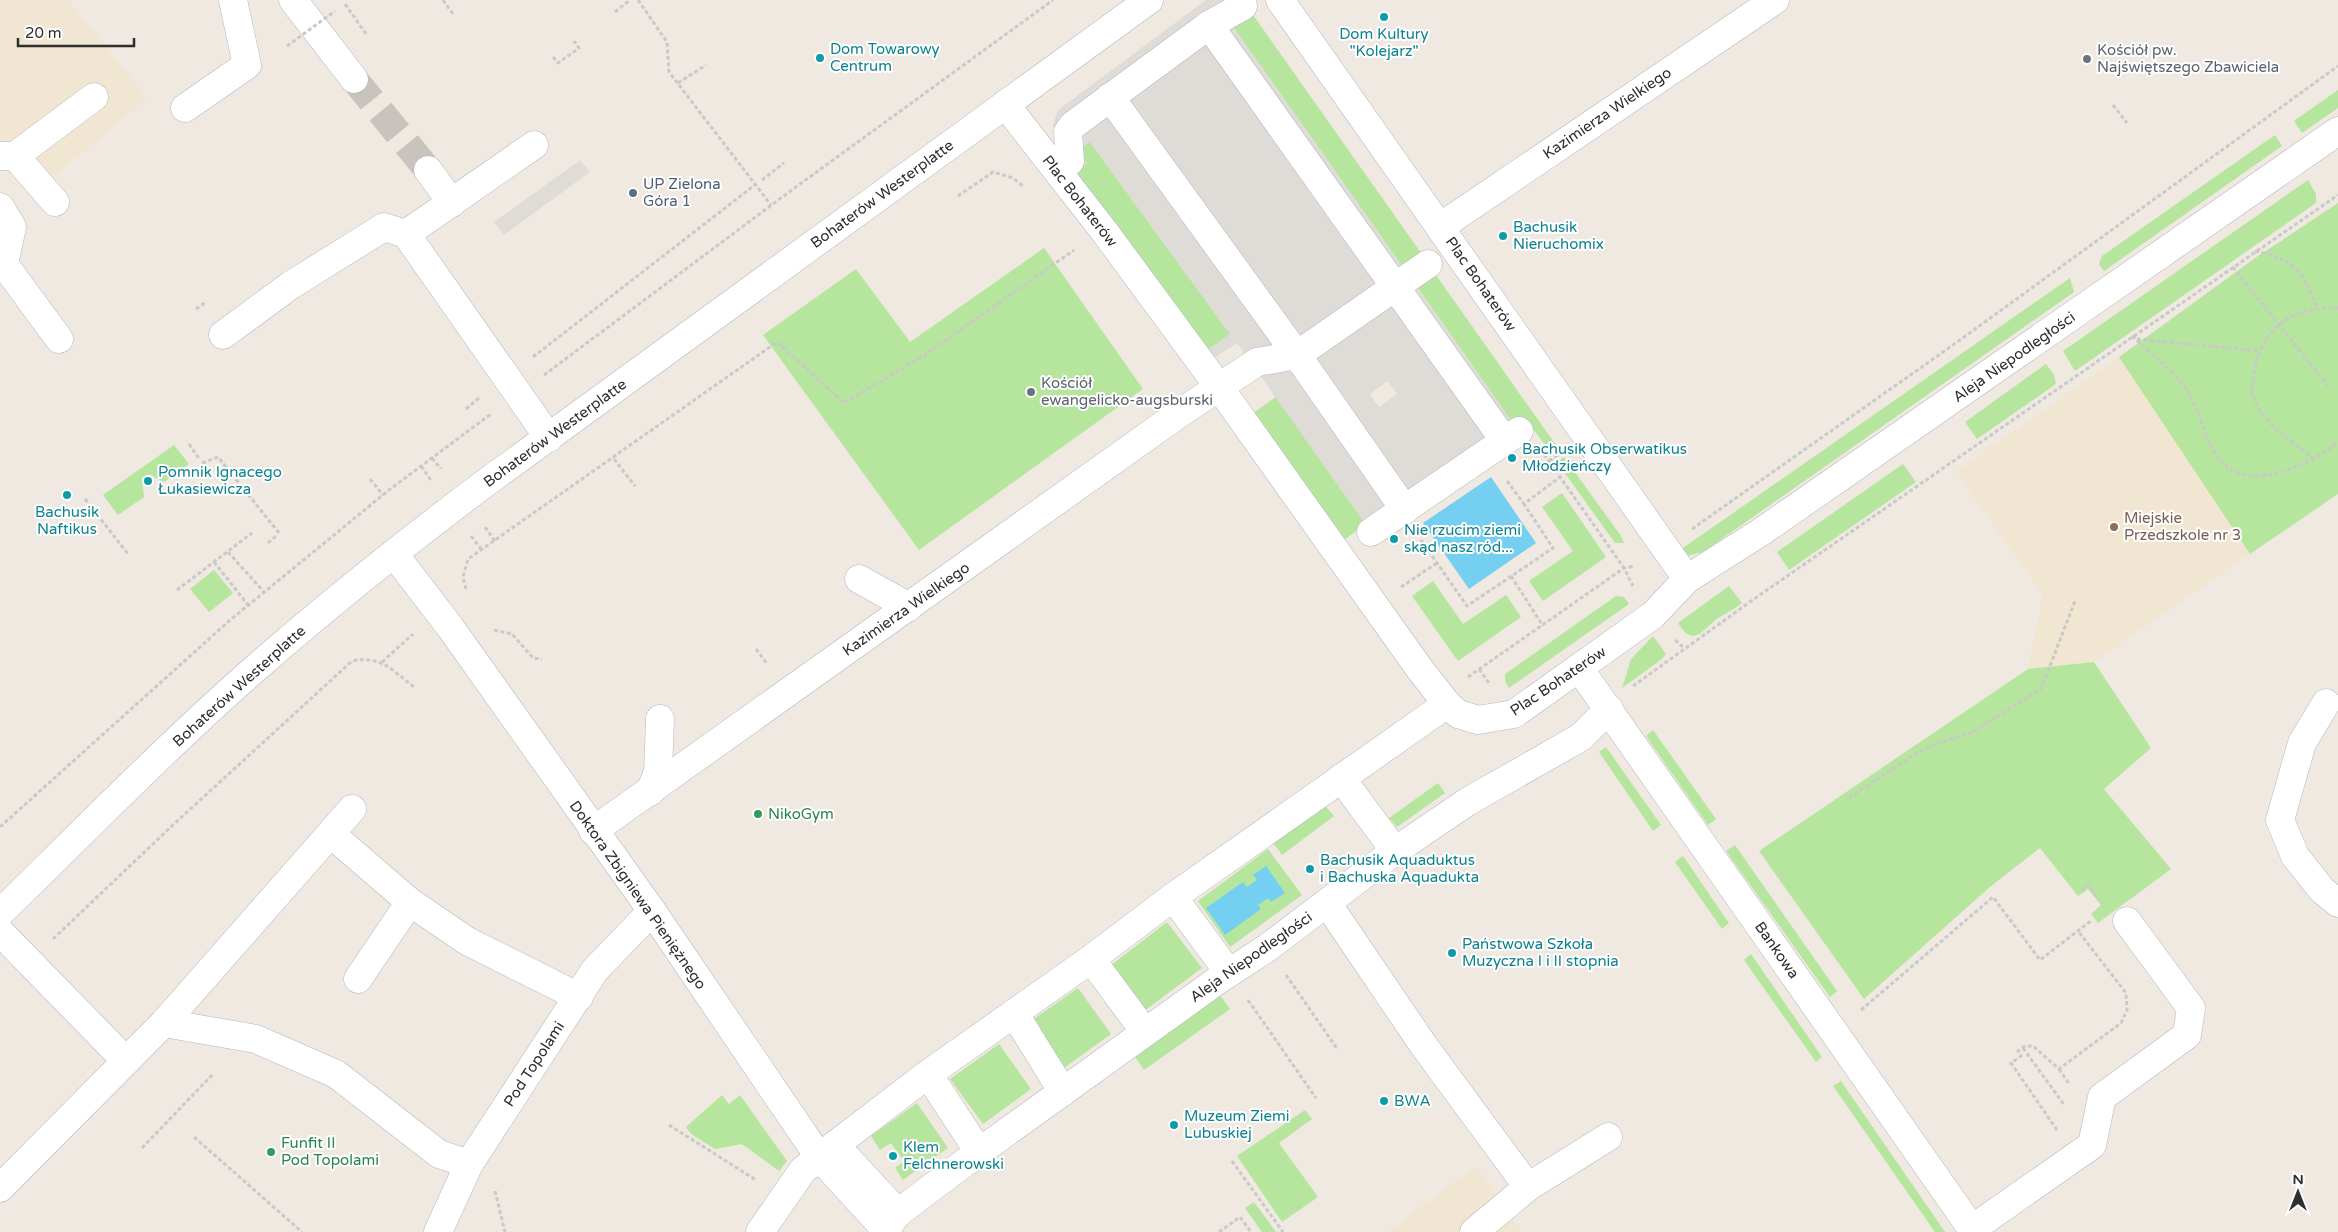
<svg xmlns="http://www.w3.org/2000/svg" width="2338" height="1232" font-family="'Varela Round',sans-serif">
<rect width="100%" height="100%" fill="#efe9e1"/>
<!-- education -->
<g fill="#f0e6d1">
<polygon points="0,0 68,0 147,98 43,186 0,164"/>
<polygon points="2119,357 2250,554 2094,662 2028,669 2043,595 1956,472"/>
<polygon points="1476,1166 1522,1232 1388,1232"/>
</g>
<!-- green -->
<g fill="#b6e59e">
<polygon points="1251,12 1426,260 1407,273 1232,25"/>
<polygon points="2338,90 2338,108 2302,133 2294,121"/>
<polygon points="2275,135 2282,146 2104,271 2099,264 2102,256"/>
<polygon points="1090,142 1230,334 1208,350 1076,171 1078,150"/>
<polygon points="2308,180 2316,194 2316,203 2075,371 2063,351"/>
<polygon points="2338,203 2338,494 2250,554 2119,357 2258,256"/>
<polygon points="1044,248 1143,389 919,550 763,335 856,269 910,342"/>
<polygon points="1431,268 1558,448 1551,453 1524,417 1518,417 1512,422 1413,281"/>
<polygon points="2070,278 2074,292 1753,517 1703,552 1687,556 1680,550"/>
<polygon points="2046,364 2054,375 2056,384 1977,439 1965,422"/>
<polygon points="1276,397 1366,524 1344,540 1253,413"/>
<polygon points="174,445 189,464 164,482 149,474 142,479 144,497 118,515 103,495"/>
<polygon points="1564,457 1621,536 1624,543 1615,543 1557,462"/>
<polygon points="1903,464 1916,482 1789,570 1777,552"/>
<polygon points="1562,493 1606,557 1543,601 1529,581 1573,551 1542,507"/>
<polygon points="214,570 233,593 209,612 190,589"/>
<polygon points="1433,581 1463,624 1506,595 1521,617 1458,661 1412,596"/>
<path d="M1729,586l13,17c-7,6 -16,10 -24,15 -15,11 -24,31 -40,5z"/>
<polygon points="1616,596 1624,597 1629,604 1509,688 1505,681 1505,674"/>
<polygon points="1653,636 1666,654 1662,659 1622,688 1631,659"/>
<polygon points="2094,662 2151,748 2104,789 2171,869 2098,923 2091,914 2101,905 2088,889 2078,896 2040,848 1991,886 1864,999 1759,851 2028,669"/>
<polygon points="1653,730 1716,819 1708,825 1646,736"/>
<polygon points="1606,747 1661,825 1653,831 1599,752"/>
<polygon points="1438,783 1445,793 1397,827 1389,818"/>
<polygon points="1322,802 1334,816 1282,855 1271,840"/>
<polygon points="1735,845 1837,991 1830,997 1726,851"/>
<polygon points="1268,849 1302,895 1230,947 1198,901"/>
<polygon points="1683,856 1729,923 1722,929 1675,862"/>
<polygon points="1167,922 1202,968 1144,1011 1110,966"/>
<polygon points="1751,954 1822,1057 1816,1062 1744,960"/>
<polygon points="1078,988 1111,1034 1064,1068 1031,1021"/>
<polygon points="1220,995 1230,1009 1144,1070 1135,1057"/>
<polygon points="999,1044 1031,1089 983,1124 950,1079"/>
<polygon points="1841,1081 1945,1232 1935,1232 1833,1086"/>
<polygon points="722,1095 729,1104 740,1095 787,1161 779,1171 742,1144 715,1149 691,1134 686,1127"/>
<polygon points="917,1103 948,1148 903,1180 895,1168 904,1161 891,1143 880,1150 871,1136"/>
<polygon points="1305,1110 1312,1119 1279,1143 1318,1197 1282,1222 1237,1156"/>
<polygon points="1254,1202 1276,1232 1262,1232 1245,1208"/>
</g>
<!-- plaza -->
<g fill="#dfdcd8" fill-rule="evenodd">
<path d="M1206,0h28l-2,25 280,397 -141,110 -134,-189 -23,15 -6,-8 22,-16 -140,-192 -12,8 9,13 -11,8 -20,-32 -3,-14 5,-15zM1388,381l9,13 -18,13 -9,-13z"/>
<polygon points="580,160 590,172 504,235 494,222"/>
</g>
<!-- water -->
<g fill="#75cff0">
<polygon points="1491,477 1536,543 1469,589 1423,523"/>
<polygon points="1266,866 1285,893 1271,902 1268,898 1258,905 1261,909 1225,935 1206,908 1243,882 1247,887 1257,880 1253,875"/>
</g>
<g fill="none" stroke-linecap="round" stroke-linejoin="round">
<!-- minor-tunnel -->
<polyline stroke="#c8c4bd" stroke-width="28" stroke-dasharray="28 14" stroke-linecap="butt" points="354,79 428,170"/>
<!-- minor casing -->
<g stroke="#b4b7c1" stroke-width="29">
<g id="minor">
<polyline points="293,0 354,79"/>
<polyline points="1209,25 1504,440"/>
<polyline points="1110,97 1297,355 1405,510"/>
<polyline points="1005,104 1104,231 1219,387 1419,668 1447,704 1458,714 1478,720 1514,714 1653,615 1687,579 1280,0"/>
<polyline points="185,108 247,65 233,0"/>
<polyline points="534,145 406,234 549,438"/>
<polyline points="0,156 15,156 55,202"/>
<polyline points="15,156 94,97"/>
<polyline points="1070,161 1068,132 1073,125 1209,25 1243,6"/>
<polyline points="428,170 452,203"/>
<polyline points="0,207 12,227 4,264 59,339"/>
<polyline points="1440,227 1775,0"/>
<polyline points="223,335 291,285 384,227 406,234"/>
<polyline points="1371,532 1519,431"/>
<polyline points="394,554 450,627 652,911 819,1157 888,1232"/>
<polyline points="859,579 909,607"/>
<polyline points="1687,579 1761,532 2338,131"/>
<polyline points="1579,668 1974,1232"/>
<polyline points="2326,703 2302,743 2280,820 2295,856 2322,890 2338,903"/>
<polyline points="1341,778 1395,851"/>
<polyline points="650,792 658,772 660,719"/>
<polyline points="593,831 1180,413 1257,362 1297,355 1428,264"/>
<polyline points="331,834 410,902 467,941 579,997"/>
<polyline points="1173,897 1229,973"/>
<polyline points="1327,903 1424,1046 1528,1187 1608,1137"/>
<path d="M0,913c85,-83 168,-168 257,-246 73,-64 150,-125 227,-183l665,-484"/>
<polyline points="0,932 126,1061"/>
<polyline points="1091,959 1145,1032"/>
<polyline points="358,979 410,902"/>
<polyline points="1014,1013 1063,1092"/>
<polyline points="164,1023 256,1039 336,1074 439,1154 469,1164"/>
<polyline points="928,1074 979,1152"/>
<polyline points="835,1145 898,1213"/>
<polyline points="0,1188 164,1023 352,809"/>
<polyline points="1972,1229 2092,1145 2102,1097 2187,1035 2191,1008 2127,921"/>
<polyline points="438,1232 469,1164 595,970 652,911"/>
<polyline points="760,1232 803,1170 835,1145 928,1074 1091,959 1173,897 1447,704"/>
<polyline points="883,1232 898,1213 979,1152 1218,980 1267,948 1395,851 1467,802 1581,737 1609,709"/>
<polyline points="1474,1232 1528,1187"/>
</g>
</g>
<!-- path -->
<g stroke="#c9c9c9" stroke-width="3" stroke-dasharray="4 2.5" stroke-linecap="butt">
<polyline points="443,0 453,14"/>
<polyline points="638,0 667,42 669,72 771,205"/>
<polyline points="345,4 366,34"/>
<polyline points="615,12 630,0"/>
<polyline points="553,57 558,63 579,48 574,41"/>
<polyline points="678,83 706,65"/>
<polyline points="2113,105 2127,123"/>
<polyline points="762,180 784,163"/>
<polyline points="958,196 993,172 1013,178 1024,187"/>
<path d="M2255,251c43,9 46,20 63,58"/>
<polyline points="2233,267 2328,386"/>
<polyline points="196,309 206,302"/>
<path d="M2132,336c20,18 41,33 56,56 12,18 15,41 26,60 27,47 92,14 124,-9"/>
<polyline points="2137,339 2258,351"/>
<polyline points="533,357 756,184"/>
<polyline points="544,375 785,195 1053,0"/>
<polyline points="466,409 480,397"/>
<polyline points="189,444 200,460"/>
<polyline points="1544,454 1624,568 1633,586"/>
<polyline points="432,458 441,469"/>
<polyline points="614,459 635,486"/>
<path d="M2314,459c-21,-17 -53,-36 -61,-63 -2,-6 0,-16 1,-23 6,-45 40,-67 84,-65"/>
<polyline points="1549,461 1559,454"/>
<polyline points="202,463 218,457 279,533"/>
<polyline points="421,466 432,482"/>
<polyline points="370,479 383,495"/>
<polyline points="1507,481 1524,504 1560,477"/>
<polyline points="85,499 128,554"/>
<polyline points="485,527 495,541"/>
<polyline points="1692,529 1960,340 2338,66"/>
<polyline points="471,536 482,550"/>
<polyline points="1421,540 1467,606 1553,548 1524,504"/>
<polyline points="268,543 277,535"/>
<polyline points="228,552 264,592"/>
<polyline points="214,562 248,605"/>
<polyline points="1511,576 1543,626"/>
<polyline points="1401,587 1437,563"/>
<polyline points="466,589 463,577 468,559 777,342 844,403 925,355 1074,250"/>
<polyline points="177,590 252,533"/>
<polyline points="494,630 512,634 533,658 542,659"/>
<polyline points="1675,640 1684,648"/>
<polyline points="756,649 767,664"/>
<polyline points="382,662 413,634"/>
<polyline points="1479,669 1489,683"/>
<polyline points="1468,677 1624,568 1635,566"/>
<polyline points="1633,686 1754,599 2338,195"/>
<polyline points="1849,798 1915,754 1937,743 1971,733 2041,689 2075,601"/>
<polyline points="0,827 229,621 389,490 491,414"/>
<polyline points="2084,891 2083,889 2089,885 2099,900"/>
<path d="M53,939l121,-115 178,-163c29,-6 40,9 62,26"/>
<polyline points="1286,975 1338,1050"/>
<polyline points="1248,1000 1316,1098"/>
<polyline points="1861,1010 1993,897 2040,960 2092,920"/>
<polyline points="2023,1048 2065,1106"/>
<polyline points="2059,1069 2070,1085"/>
<polyline points="669,1125 756,1180"/>
<polyline points="2057,1130 2011,1063 2021,1056 2018,1051 2025,1046 2033,1046 2059,1069 2121,1023 2127,1010 2126,993 2078,931"/>
<polyline points="194,1137 302,1232"/>
<polyline points="142,1148 212,1075"/>
<polyline points="1232,1161 1283,1232"/>
<polyline points="495,1191 505,1232"/>
<polyline points="1219,1232 1240,1217 1251,1232"/>
</g>
<!-- minor -->
<use href="#minor" stroke="#fff" stroke-width="28"/>
<!-- path-bridge -->
<polyline stroke="#c9c9c9" stroke-width="3" stroke-dasharray="4 2.5" stroke-linecap="butt" points="287,46 335,11"/>
</g>
<!-- markers -->
<g fill="#0f9aa8" stroke="#fff" stroke-width="2">
<circle cx="1384" cy="17" r="5"/>
<circle cx="820" cy="58" r="5"/>
<circle cx="1503" cy="236" r="5"/>
<circle cx="1512" cy="458" r="5"/>
<circle cx="148" cy="481" r="5"/>
<circle cx="67" cy="495" r="5"/>
<circle cx="1394" cy="539" r="5"/>
<circle cx="1310" cy="869" r="5"/>
<circle cx="1452" cy="953" r="5"/>
<circle cx="1384" cy="1101" r="5"/>
<circle cx="1174" cy="1125" r="5"/>
<circle cx="893" cy="1156" r="5"/>
</g>
<g fill="#6b7280" stroke="#fff" stroke-width="2">
<circle cx="2087" cy="59" r="5"/>
<circle cx="1031" cy="392" r="5"/>
</g>
<circle fill="#5c6f8a" stroke="#fff" stroke-width="2" cx="633" cy="193" r="5"/>
<circle fill="#8d6e63" stroke="#fff" stroke-width="2" cx="2114" cy="527" r="5"/>
<g fill="#2e9e5b" stroke="#fff" stroke-width="2">
<circle cx="758" cy="814" r="5"/>
<circle cx="271" cy="1152" r="5"/>
</g>
<g text-anchor="middle" stroke-width="4" stroke-linejoin="round" paint-order="stroke">
<!-- culture labels -->
<g font-size="15" fill="#0d838f" stroke="#fff" text-anchor="start">
<text x="1384" y="39" text-anchor="middle">Dom Kultury<tspan x="1384" dy="17">"Kolejarz"</tspan></text>
<text x="830" y="54">Dom Towarowy<tspan x="830" dy="17">Centrum</tspan></text>
<text x="1513" y="232">Bachusik<tspan x="1513" dy="17">Nieruchomix</tspan></text>
<text x="1522" y="454">Bachusik Obserwatikus<tspan x="1522" dy="17">Młodzieńczy</tspan></text>
<text x="158" y="477">Pomnik Ignacego<tspan x="158" dy="17">Łukasiewicza</tspan></text>
<text x="67" y="517" text-anchor="middle">Bachusik<tspan x="67" dy="17">Naftikus</tspan></text>
<text x="1404" y="535">Nie rzucim ziemi<tspan x="1404" dy="17">skąd nasz ród...</tspan></text>
<text x="1320" y="865">Bachusik Aquaduktus<tspan x="1320" dy="17">i Bachuska Aquadukta</tspan></text>
<text x="1462" y="949">Państwowa Szkoła<tspan x="1462" dy="17">Muzyczna I i II stopnia</tspan></text>
<text x="1394" y="1106">BWA</text>
<text x="1184" y="1121">Muzeum Ziemi<tspan x="1184" dy="17">Lubuskiej</tspan></text>
<text x="903" y="1152">Klem<tspan x="903" dy="17">Felchnerowski</tspan></text>
</g>
<!-- worship labels -->
<g font-size="15" fill="#5b616d" stroke="#fff" text-anchor="start">
<text x="2097" y="55">Kościół pw.<tspan x="2097" dy="17">Najświętszego Zbawiciela</tspan></text>
<text x="1041" y="388">Kościół<tspan x="1041" dy="17">ewangelicko-augsburski</tspan></text>
</g>
<!-- street labels -->
<g font-size="15" fill="#2e2e2e" stroke="#fff">
<text transform="translate(1607 113) rotate(-34)" y="5">Kazimierza Wielkiego</text>
<text transform="translate(882 194) rotate(-36)" y="5">Bohaterów Westerplatte</text>
<text transform="translate(1080 201) rotate(52)" y="5">Plac Bohaterów</text>
<text transform="translate(1481 284) rotate(55)" y="5">Plac Bohaterów</text>
<text transform="translate(2014 357) rotate(-35)" y="5">Aleja Niepodległości</text>
<text transform="translate(555 433) rotate(-36)" y="5">Bohaterów Westerplatte</text>
<text transform="translate(906 609) rotate(-35)" y="5">Kazimierza Wielkiego</text>
<text transform="translate(1558 681) rotate(-34)" y="5">Plac Bohaterów</text>
<text transform="translate(239 686) rotate(-42)" y="5">Bohaterów Westerplatte</text>
<text transform="translate(638 895) rotate(55)" y="5">Doktora Zbigniewa Pieniężnego</text>
<text transform="translate(1777 950) rotate(55)" y="5">Bankowa</text>
<text transform="translate(1251 957) rotate(-35)" y="5">Aleja Niepodległości</text>
<text transform="translate(534 1064) rotate(-57)" y="5">Pod Topolami</text>
</g>
<!-- service labels -->
<g font-size="15" fill="#4e5e75" stroke="#fff" text-anchor="start">
<text x="643" y="189">UP Zielona<tspan x="643" dy="17">Góra 1</tspan></text>
</g>
<!-- education labels -->
<g font-size="15" fill="#785e54" stroke="#fff" text-anchor="start">
<text x="2124" y="523">Miejskie<tspan x="2124" dy="17">Przedszkole nr 3</tspan></text>
</g>
<!-- leisure labels -->
<g font-size="15" fill="#27864d" stroke="#fff" text-anchor="start">
<text x="768" y="819">NikoGym</text>
<text x="281" y="1148">Funfit II<tspan x="281" dy="17">Pod Topolami</tspan></text>
</g>
</g>
<!-- north arrow -->
<g transform="translate(2298 1192)" stroke="#ffffff" stroke-width="4" paint-order="stroke">
<path d="M0-4L9 19L0 12L-9 19Z" fill="#2e2e2e"/>
<text y="-8" font-size="14" font-weight="bold" text-anchor="middle" fill="#2e2e2e">N</text>
</g>
<!-- scale -->
<path d="M18 38v8h116v-8" fill="none" stroke="#2e2e2e" stroke-width="2.5"/>
<text x="25" y="38" font-size="15" fill="#2e2e2e" stroke="#ffffff" stroke-width="4" paint-order="stroke">20 m</text>
</svg>
